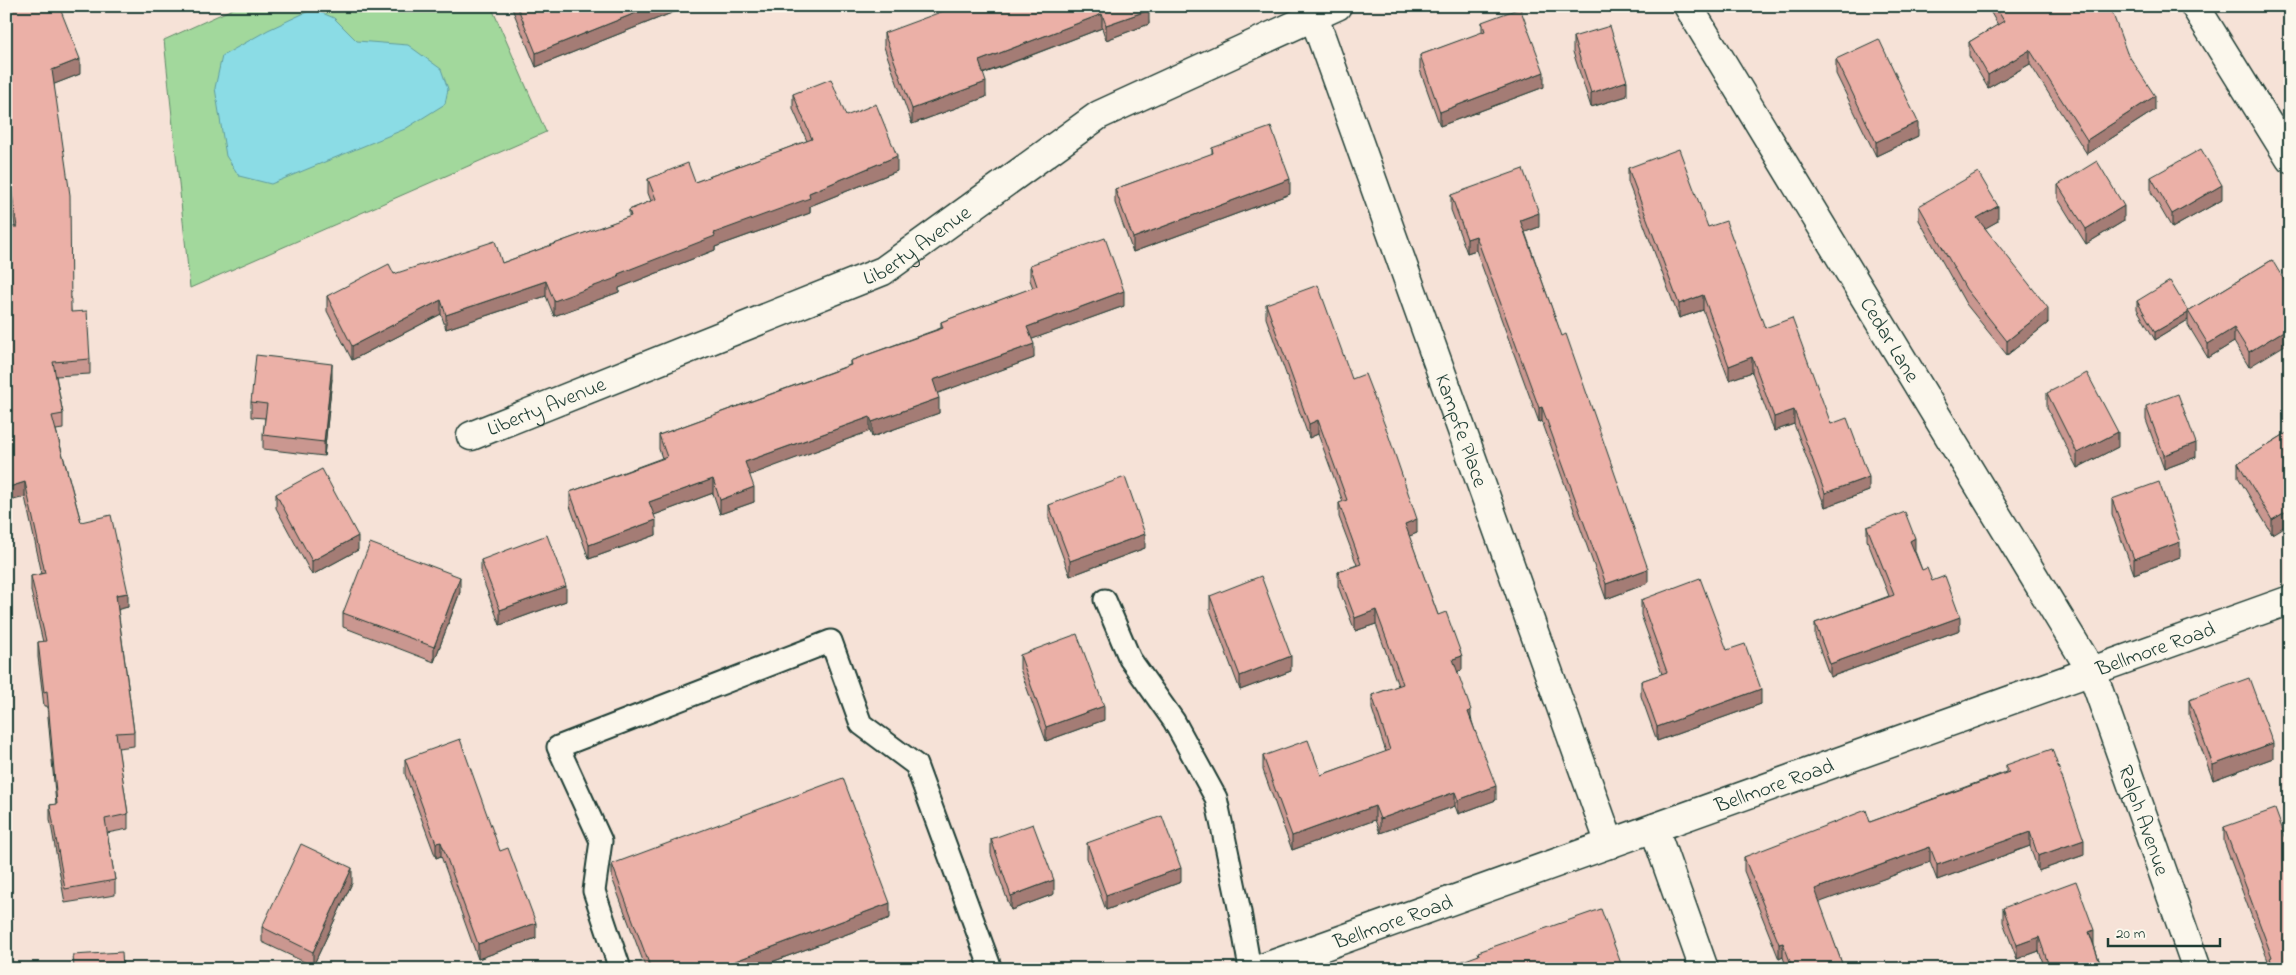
<svg xmlns="http://www.w3.org/2000/svg" width="2296" height="975" font-family="'Indie Flower',sans-serif">
<rect width="100%" height="100%" fill="#f6e2d7"/>
<filter id="ink" filterUnits="userSpaceOnUse"><feTurbulence type="fractalNoise" baseFrequency=".02" numOctaves="2"/><feDisplacementMap in="SourceGraphic" scale="10" xChannelSelector="R" yChannelSelector="G"/><feConvolveMatrix kernelMatrix="1 2 1 2 8 2 1 2 1" color-interpolation-filters="sRGB"/></filter>
<g filter="url(#ink)">
<!-- green -->
<polygon fill="#a2d89c" stroke="#608a68" points="239,6 491,6 546,132 190,288 164,40"/>
<!-- water -->
<polygon fill="#8bdce5" stroke="#609c9e" points="313,9 334,18 357,41 408,45 441,69 448,89 445,104 405,129 271,184 239,176 226,156 215,88 222,56 268,30"/>
<g fill="none" stroke-linecap="round" stroke-linejoin="round">
<!-- service casing -->
<g stroke="#1f3d34" stroke-width="25">
<g id="service">
<polyline points="1105,600 1130,659 1174,721 1216,798 1240,912 1250,969"/>
<polyline points="620,969 594,891 601,841 558,747 831,641 861,724 916,765 991,969"/>
</g>
</g>
<!-- minor casing -->
<g stroke="#1f3d34" stroke-width="31">
<g id="minor">
<path id="s1" d="M1688,6l404,666 105,297"/>
<polyline points="2195,6 2290,159"/>
<path id="s2" d="M1314,17l296,827"/>
<path id="s3" d="M471,436l412,-165 216,-156 238,-109"/>
<polyline points="1654,828 1704,969"/>
</g>
</g>
<!-- secondary casing -->
<g stroke="#1f3d34" stroke-width="31">
<g id="secondary">
<path id="s4" d="M1260,969l1030,-369"/>
</g>
</g>
<!-- service -->
<use href="#service" stroke="#fbf7ec" stroke-width="21"/>
<!-- minor -->
<use href="#minor" stroke="#fbf7ec" stroke-width="28"/>
<!-- secondary -->
<use href="#secondary" stroke="#fbf7ec" stroke-width="28"/>
</g>
<!-- wall -->
<g fill="#ca9790" stroke="#1f3d34">
<polygon points="6,6 80,74 54,84 71,312 90,359 90,374 56,376 63,414 63,429 56,430 81,522 128,607 118,609 134,732 134,746 118,748 128,814 128,829 107,833 115,880 115,895 65,903 50,819 50,805 56,804 47,706 44,706 38,657 38,642 43,642 31,591 31,576 42,574 25,497 10,383 6,342 6,227 15,227 6,168"/>
<polygon points="511,6 689,6 536,67"/>
<polygon points="1147,6 1149,24 1106,40 1102,28 983,74 986,97 912,124 884,47 884,33"/>
<polygon points="1987,6 2091,6 2127,53 2155,110 2087,154 2030,64 1988,88 1969,56 1969,42 1998,25"/>
<polygon points="1482,22 1544,87 1440,126 1420,70 1420,55 1482,33"/>
<polygon points="1573,37 1627,96 1591,107 1573,52"/>
<polygon points="1836,59 1918,136 1876,156 1836,74"/>
<polygon points="793,94 846,116 897,171 810,206 810,213 715,247 715,250 619,288 619,292 554,316 546,296 446,329 441,314 352,360 327,311 327,296 394,274 502,263 629,217 629,210 651,201 648,193 648,179 695,182 807,141 793,109"/>
<polygon points="1212,148 1290,194 1133,252 1115,203 1115,189 1212,154"/>
<polygon points="1628,168 1708,227 1765,328 1831,424 1869,491 1825,507 1794,424 1774,431 1752,372 1729,380 1703,310 1679,318 1628,182"/>
<polygon points="2151,177 2222,200 2172,228 2151,192"/>
<polygon points="2058,185 2124,221 2086,244 2058,199"/>
<polygon points="1451,195 1539,227 1525,232 1648,583 1606,599 1542,421 1539,422 1476,250 1467,253 1451,210"/>
<polygon points="1919,206 1998,221 1985,228 2048,323 2007,355 1966,304 1919,220"/>
<polygon points="2272,260 2249,367 2234,342 2208,358 2188,325 2188,320 2155,340 2137,309 2137,301 2188,311"/>
<polygon points="1030,265 1124,306 1032,339 1034,358 937,393 939,413 872,437 870,431 749,475 754,502 720,514 713,493 654,515 656,535 589,559 570,506 570,492 662,458 659,449 659,435 850,365 850,361 941,328 941,322 1033,288 1030,280"/>
<polygon points="1266,304 1352,379 1417,533 1409,536 1438,615 1462,670 1457,672 1496,800 1458,814 1455,806 1380,833 1375,820 1292,850 1263,770 1263,756 1321,775 1386,752 1372,709 1372,695 1398,686 1376,624 1355,631 1338,586 1338,572 1357,565 1339,517 1339,503 1343,502 1318,434 1309,438 1266,318"/>
<polygon points="332,379 324,456 263,449 263,435 265,418 251,417 251,402"/>
<polygon points="2047,393 2118,447 2077,468 2047,408"/>
<polygon points="2146,406 2196,457 2164,469 2146,420"/>
<polygon points="2290,431 2272,534 2238,477 2238,463"/>
<polygon points="276,494 358,550 312,575 276,508"/>
<polygon points="2112,499 2180,557 2134,574 2112,514"/>
<polygon points="1049,505 1145,548 1070,576 1049,519"/>
<polygon points="1867,527 1915,551 1922,570 1932,581 1960,630 1830,677 1815,636 1815,623 1889,596 1867,540"/>
<polygon points="481,560 566,601 500,625 481,575"/>
<polygon points="460,592 434,662 343,627 343,613"/>
<polygon points="1210,596 1291,671 1240,690 1210,610"/>
<polygon points="1641,600 1727,650 1761,704 1657,741 1641,696 1641,681 1662,674 1641,615"/>
<polygon points="1020,655 1104,720 1046,741 1020,669"/>
<polygon points="2189,700 2273,758 2213,780 2189,715"/>
<polygon points="405,759 500,851 536,938 478,959 441,856 436,858 405,774"/>
<polygon points="2006,765 2084,855 2038,871 2030,846 1937,880 1930,862 1819,902 1844,969 1787,969 1783,957 1779,959 1744,871 1744,857 1870,822 2006,772"/>
<polygon points="2224,827 2290,969 2270,969 2270,966 2224,842"/>
<polygon points="991,839 1054,894 1011,910 991,854"/>
<polygon points="1087,843 1181,882 1106,910 1087,858"/>
<polygon points="612,864 890,918 753,969 646,969 612,878"/>
<polygon points="352,883 313,966 262,942 262,927"/>
<polygon points="2003,908 2094,945 2102,969 2045,969 2039,951 2017,959 2003,922"/>
</g>
<!-- shaded-wall -->
<g fill="#a47b75" stroke="#1f3d34">
<polygon points="653,6 689,6 536,67 536,53"/>
<polygon points="1149,10 1149,24 1106,40 1106,25"/>
<polygon points="1102,14 1102,28 979,75 979,61"/>
<polygon points="2030,50 2030,64 1988,88 1988,75"/>
<polygon points="80,59 80,74 52,85 52,70"/>
<polygon points="1544,72 1544,87 1440,126 1440,112"/>
<polygon points="1627,81 1627,96 1591,107 1591,93"/>
<polygon points="986,82 986,97 912,124 912,109"/>
<polygon points="2155,96 2155,110 2087,154 2087,140"/>
<polygon points="1918,122 1918,136 1876,156 1876,142"/>
<polygon points="897,156 897,171 810,206 810,213 715,247 715,250 619,288 619,292 554,316 554,301 809,193"/>
<polygon points="1290,179 1290,194 1133,252 1133,238"/>
<polygon points="2222,185 2222,200 2172,228 2172,214"/>
<polygon points="1998,206 1998,221 1977,233 1977,218"/>
<polygon points="2124,206 2124,221 2086,244 2086,229"/>
<polygon points="1539,213 1539,227 1520,234 1520,220"/>
<polygon points="1476,236 1476,250 1467,253 1467,239"/>
<polygon points="546,281 546,296 446,329 446,315"/>
<polygon points="1124,291 1124,306 1027,341 1027,327"/>
<polygon points="1703,295 1703,310 1679,318 1679,304"/>
<polygon points="441,300 441,314 352,360 352,346"/>
<polygon points="2048,308 2048,323 2007,355 2007,341"/>
<polygon points="2188,313 2188,320 2155,340 2155,332"/>
<polygon points="2290,327 2290,342 2249,367 2249,352"/>
<polygon points="2234,328 2234,342 2208,358 2208,344"/>
<polygon points="1034,344 1034,358 933,395 933,380"/>
<polygon points="1752,357 1752,372 1729,380 1729,366"/>
<polygon points="332,364 332,379 324,456 324,442"/>
<polygon points="939,398 939,413 872,437 872,422"/>
<polygon points="1542,407 1542,421 1539,422 1539,408"/>
<polygon points="1794,410 1794,424 1774,431 1774,417"/>
<polygon points="870,417 870,431 745,477 745,462"/>
<polygon points="1318,420 1318,434 1309,438 1309,424"/>
<polygon points="2118,432 2118,447 2077,468 2077,453"/>
<polygon points="2196,443 2196,457 2164,469 2164,455"/>
<polygon points="1869,477 1869,491 1825,507 1825,493"/>
<polygon points="713,479 713,493 649,517 649,502"/>
<polygon points="25,482 25,497 6,502 6,488"/>
<polygon points="754,487 754,502 720,514 720,500"/>
<polygon points="2290,509 2290,523 2272,534 2272,520"/>
<polygon points="1417,519 1417,533 1405,538 1405,524"/>
<polygon points="656,520 656,535 589,559 589,545"/>
<polygon points="1145,534 1145,548 1070,576 1070,561"/>
<polygon points="358,536 358,550 312,575 312,561"/>
<polygon points="1915,538 1915,551 1910,554 1910,541"/>
<polygon points="2180,542 2180,557 2134,574 2134,559"/>
<polygon points="1648,569 1648,583 1606,599 1606,584"/>
<polygon points="460,577 460,592 434,662 434,647"/>
<polygon points="566,586 566,601 500,625 500,610"/>
<polygon points="128,593 128,607 116,610 116,595"/>
<polygon points="1376,610 1376,624 1355,631 1355,618"/>
<polygon points="1960,617 1960,630 1830,677 1830,664"/>
<polygon points="1291,656 1291,671 1240,690 1240,676"/>
<polygon points="1462,656 1462,670 1453,673 1453,659"/>
<polygon points="1761,689 1761,704 1657,741 1657,727"/>
<polygon points="1104,706 1104,720 1046,741 1046,727"/>
<polygon points="1471,710 1471,724 1468,712"/>
<polygon points="2273,743 2273,758 2213,780 2213,765"/>
<polygon points="1496,786 1496,800 1458,814 1458,800"/>
<polygon points="1455,792 1455,806 1380,833 1380,819"/>
<polygon points="1375,806 1375,820 1292,850 1292,836"/>
<polygon points="2030,832 2030,846 1937,880 1937,865"/>
<polygon points="2084,840 2084,855 2038,871 2038,856"/>
<polygon points="441,842 441,856 436,858 436,843"/>
<polygon points="1930,847 1930,862 1815,904 1815,889"/>
<polygon points="352,868 352,883 313,966 313,952"/>
<polygon points="1181,868 1181,882 1106,910 1106,895"/>
<polygon points="1054,880 1054,894 1011,910 1011,896"/>
<polygon points="890,903 890,918 753,969 714,969"/>
<polygon points="536,923 536,938 478,959 478,944"/>
<polygon points="2094,930 2094,945 2089,932"/>
<polygon points="2039,937 2039,951 2017,959 2017,945"/>
<polygon points="1783,943 1783,957 1779,959 1779,944"/>
</g>
<!-- building -->
<g fill="#ebb0a7" stroke="#1f3d34">
<polygon points="6,6 59,6 80,59 52,70 70,195 71,312 87,311 90,359 53,362 63,414 52,416 81,522 111,515 128,593 116,595 134,732 116,733 128,814 105,819 115,880 65,889 50,805 57,804 47,691 44,692 38,642 46,641 31,576 45,573 25,482 6,488 6,383 11,383 6,328 6,227 17,227 6,153"/>
<polygon points="517,6 653,6 536,53"/>
<polygon points="957,6 1147,6 1149,10 1106,25 1102,14 979,61 986,82 912,109 884,33"/>
<polygon points="1995,6 2110,6 2127,53 2155,96 2087,140 2030,50 1988,75 1969,42 2004,21"/>
<polygon points="1520,8 1544,72 1440,112 1420,55 1485,31 1482,22"/>
<polygon points="1610,26 1627,81 1591,93 1573,37"/>
<polygon points="1879,39 1918,122 1876,142 1836,59"/>
<polygon points="831,79 846,116 876,104 897,156 809,193 810,198 714,233 715,236 618,274 619,277 554,301 546,281 446,315 441,300 352,346 327,296 389,264 394,274 495,241 502,263 631,216 629,210 656,199 648,179 688,163 695,182 812,139 793,94"/>
<polygon points="1271,127 1290,179 1133,238 1115,189 1213,153 1212,148"/>
<polygon points="1679,149 1708,227 1726,221 1765,328 1792,318 1831,424 1847,418 1869,477 1825,493 1794,410 1774,417 1752,357 1729,366 1703,295 1679,304 1628,168"/>
<polygon points="2201,149 2222,185 2172,214 2151,177"/>
<polygon points="2097,161 2124,206 2086,229 2058,185"/>
<polygon points="1523,169 1539,213 1520,220 1562,336 1566,334 1648,569 1606,584 1542,407 1539,408 1476,236 1467,239 1451,195"/>
<polygon points="1978,172 1998,206 1977,218 2048,308 2007,341 1966,289 1919,206"/>
<polygon points="1105,238 1124,291 1027,327 1034,344 933,380 939,398 872,422 870,417 745,462 754,487 720,500 713,479 649,502 656,520 589,545 570,492 667,457 659,435 851,365 850,361 943,328 941,322 1037,286 1030,265"/>
<polygon points="2272,260 2290,290 2290,327 2249,352 2234,328 2208,344 2188,311"/>
<polygon points="2170,281 2188,311 2188,313 2155,332 2137,301"/>
<polygon points="1318,285 1352,379 1365,374 1387,431 1417,519 1405,524 1438,615 1446,612 1462,656 1453,659 1471,710 1468,712 1496,786 1458,800 1455,792 1380,819 1375,806 1292,836 1263,756 1308,740 1321,775 1390,750 1372,695 1403,684 1376,610 1355,618 1338,572 1361,564 1339,503 1347,500 1318,420 1309,424 1266,304"/>
<polygon points="256,355 332,364 324,442 263,435 267,404 251,402"/>
<polygon points="2087,373 2118,432 2077,453 2047,393"/>
<polygon points="2178,394 2196,443 2164,455 2146,406"/>
<polygon points="2290,431 2290,509 2272,520 2238,463"/>
<polygon points="322,469 358,536 312,561 276,494"/>
<polygon points="1125,477 1145,534 1070,561 1049,505"/>
<polygon points="2159,482 2180,542 2134,559 2112,499"/>
<polygon points="1905,512 1915,538 1910,541 1922,570 1927,568 1932,581 1945,576 1960,617 1830,664 1815,623 1894,595 1867,527"/>
<polygon points="547,535 566,586 500,610 481,560"/>
<polygon points="370,543 460,577 434,647 343,613"/>
<polygon points="1261,576 1291,656 1240,676 1210,596"/>
<polygon points="1700,578 1727,650 1745,644 1761,689 1657,727 1641,681 1667,672 1641,600"/>
<polygon points="1077,634 1104,706 1046,727 1020,655"/>
<polygon points="2249,678 2273,743 2213,765 2189,700"/>
<polygon points="460,739 500,851 508,848 536,923 478,944 441,842 436,843 405,759"/>
<polygon points="2052,749 2084,840 2038,856 2030,832 1937,865 1930,847 1815,889 1844,969 1793,969 1783,943 1779,944 1744,857 1866,810 1870,822 2009,772 2006,765"/>
<polygon points="843,778 890,903 714,969 651,969 612,864"/>
<polygon points="2275,809 2290,850 2290,969 2274,969 2270,958 2272,957 2224,827"/>
<polygon points="1162,816 1181,868 1106,895 1087,843"/>
<polygon points="1033,824 1054,880 1011,896 991,839"/>
<polygon points="301,844 352,868 313,952 262,927"/>
<polygon points="2076,881 2094,930 2089,932 2102,969 2050,969 2039,937 2017,945 2003,908"/>
<polygon points="1601,909 1623,969 1441,969 1479,955 1478,952"/>
<polygon points="122,952 123,969 74,969 73,955"/>
</g>
</g>
<g text-anchor="middle" stroke-width="5" stroke-linejoin="round" paint-order="stroke">
<!-- street labels -->
<g font-size="21" fill="#1f3d34" stroke="#fbf7ec">
<text dy="7" stroke="none"><textPath href="#s3" startOffset="486">Liberty Avenue</textPath></text>
<text dy="7" stroke="none"><textPath href="#s1" startOffset="390">Cedar Lane</textPath></text>
<text dy="7" stroke="none"><textPath href="#s3" startOffset="81">Liberty Avenue</textPath></text>
<text dy="7" stroke="none"><textPath href="#s2" startOffset="439">Kampfe Place</textPath></text>
<text dy="7" stroke="none"><textPath href="#s4" startOffset="951">Bellmore Road</textPath></text>
<text dy="7" stroke="none"><textPath href="#s4" startOffset="546">Bellmore Road</textPath></text>
<text dy="7" stroke="none"><textPath href="#s1" startOffset="936">Ralph Avenue</textPath></text>
<text dy="7" stroke="none"><textPath href="#s4" startOffset="141">Bellmore Road</textPath></text>
</g>
</g>
<!-- margin -->
<rect width="2296" height="975" fill="none" stroke="#fbf7ec" stroke-width="25"/>
<rect x="12" y="12" width="2271" height="950" fill="none" stroke="#1f3d34" stroke-width="2" filter="url(#ink)"/>
<!-- scale -->
<path d="M2108 938v8h112v-8" fill="none" stroke="#1f3d34" stroke-width="2.5"/>
<text x="2116" y="938" font-size="15" fill="#1f3d34" stroke="#fbf7ec" stroke-width="4" paint-order="stroke">20 m</text>
</svg>
